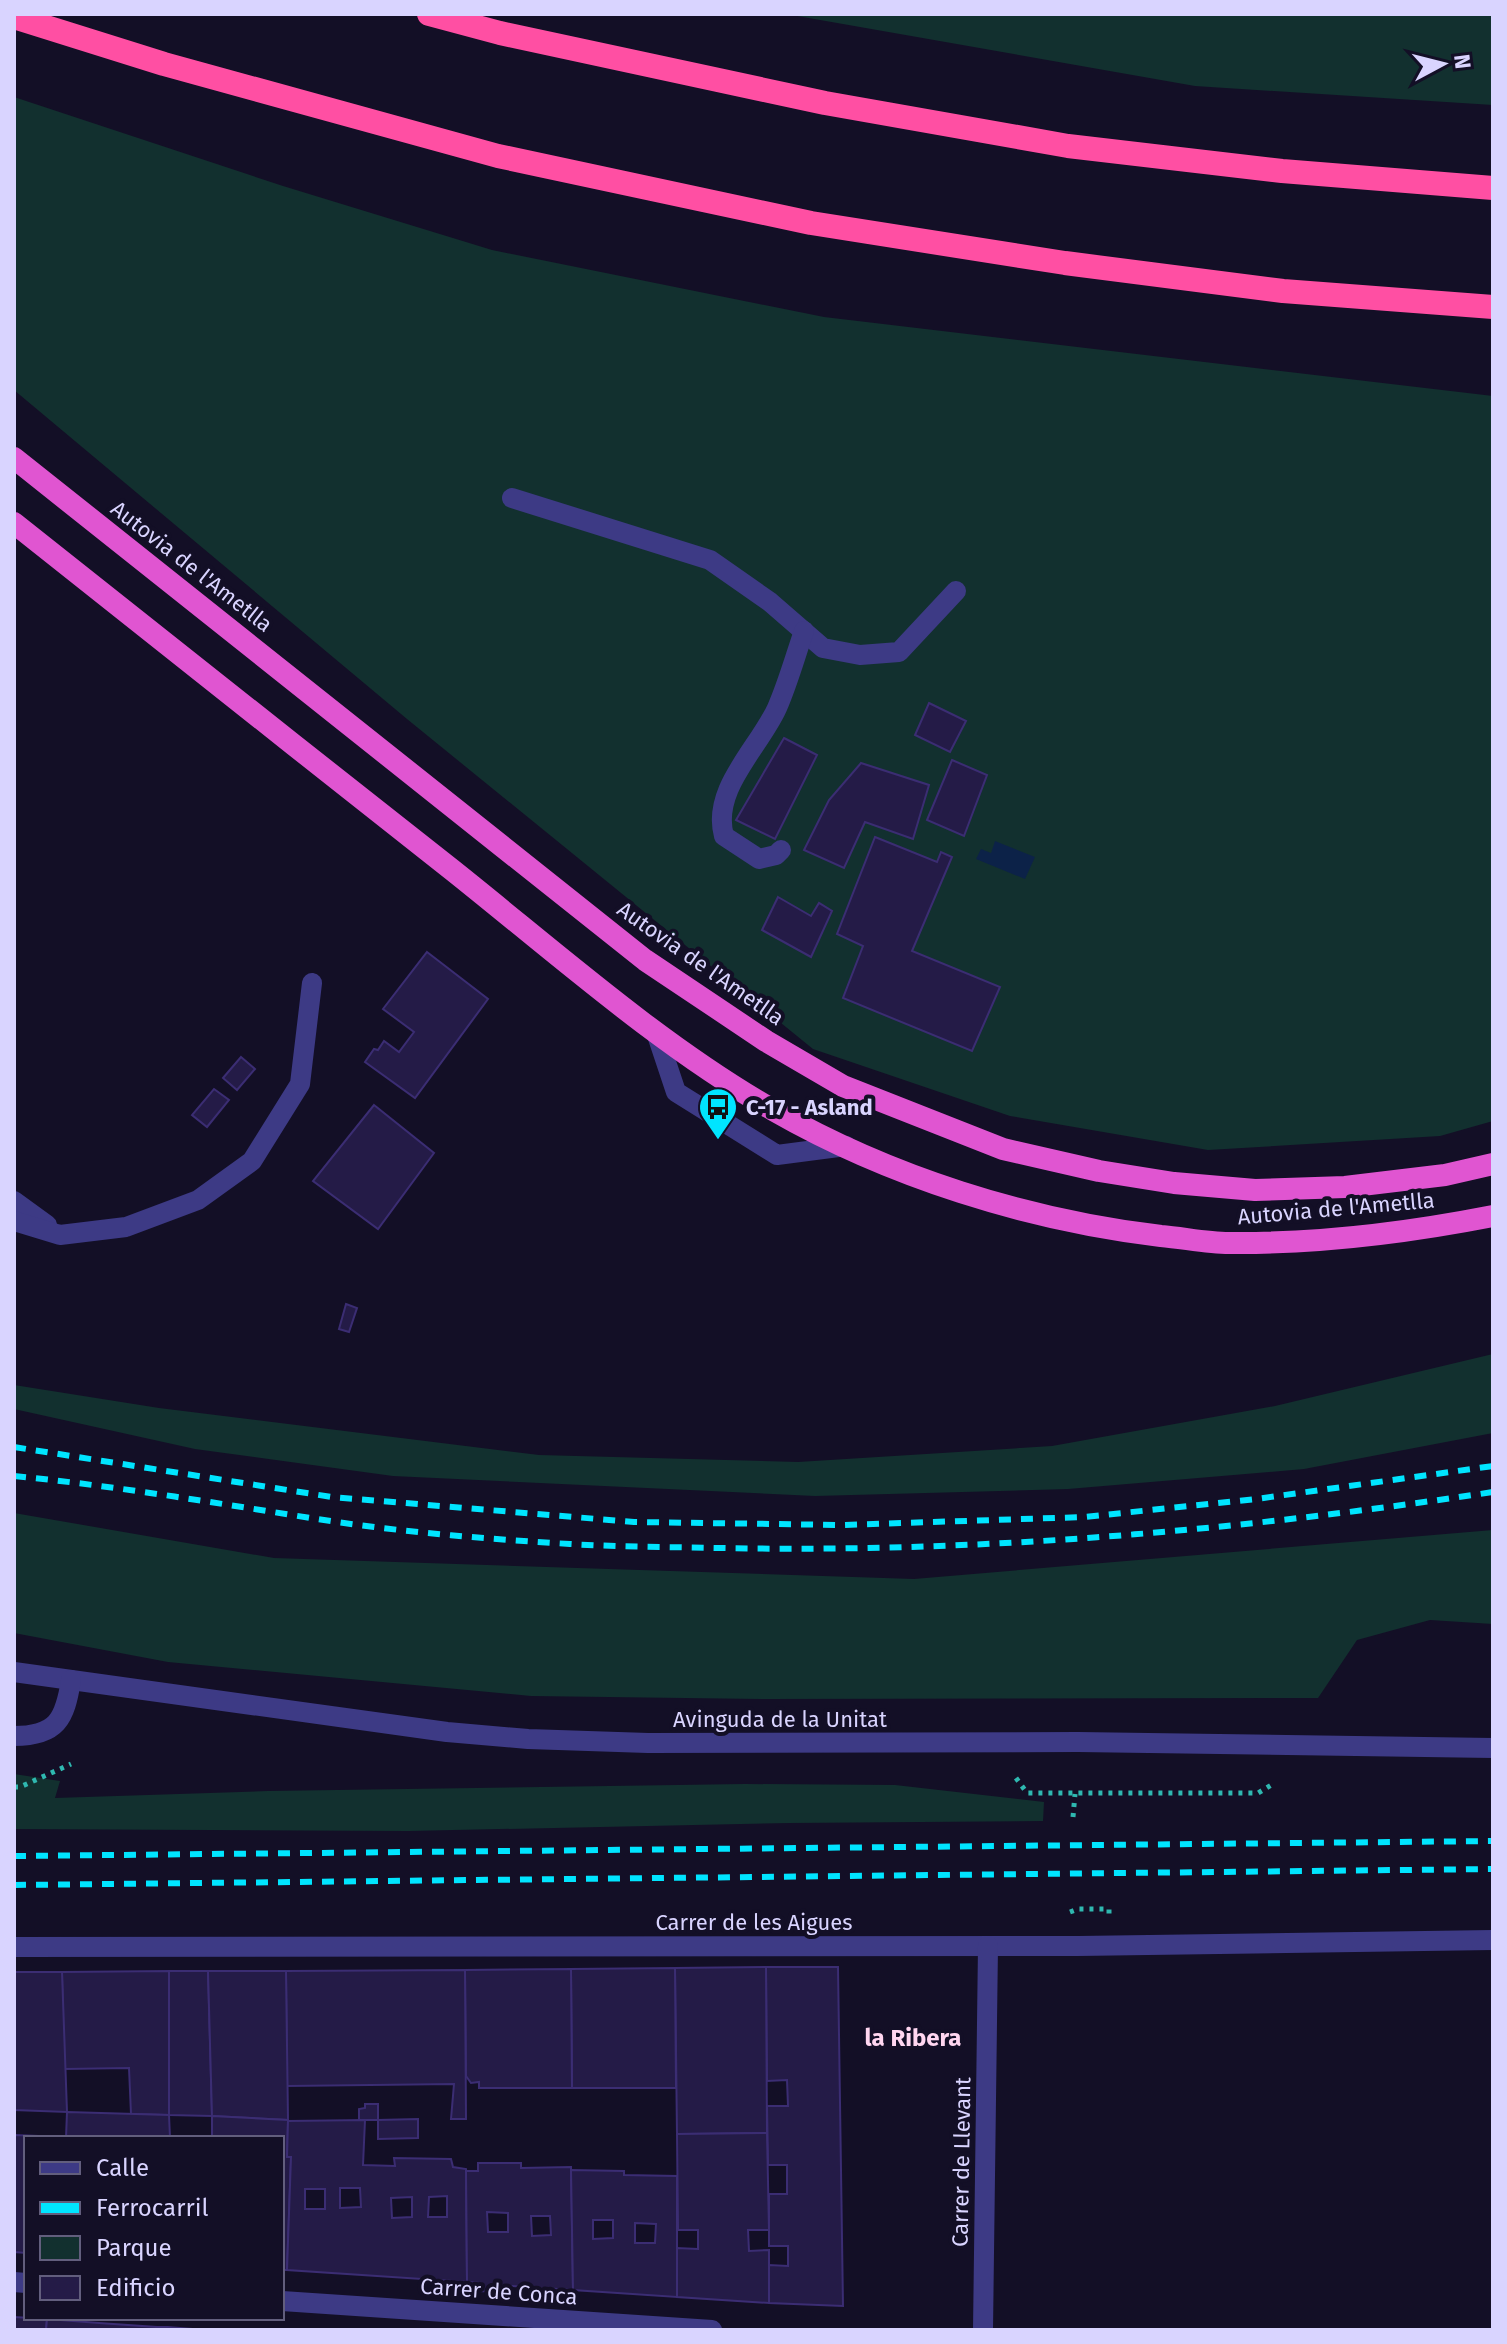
<svg xmlns="http://www.w3.org/2000/svg" width="1507" height="2344" font-family="'Fira Sans',sans-serif">
<rect width="100%" height="100%" fill="#130f26"/>
<!-- green -->
<g fill="#12302f">
<polygon points="786,14 1493,14 1493,105 1195,86"/>
<polygon points="14,97 283,186 492,250 824,317 1493,396 1493,1121 1440,1136 1208,1150 1010,1116 813,1049 407,719 14,390"/>
<polygon points="1493,1354 1493,1433 1304,1469 1068,1489 815,1496 393,1476 195,1449 14,1409 14,1385 159,1408 539,1455 798,1462 1052,1446 1275,1406"/>
<polygon points="14,1513 274,1558 914,1579 1493,1530 1493,1624 1430,1620 1357,1640 1318,1698 761,1699 531,1696 168,1662 14,1633"/>
<polygon points="14,1774 60,1781 55,1798 268,1791 745,1784 895,1785 1044,1802 1043,1821 790,1823 408,1831 14,1829"/>
</g>
<!-- water -->
<polygon fill="#0c2248" points="995,841 1035,857 1025,879 976,859 981,849 991,853"/>
<!-- building -->
<g fill="#241b47" stroke="#3b2d73" stroke-width="2" fill-rule="evenodd">
<polygon points="929,703 966,721 950,752 915,735"/>
<polygon points="784,738 817,755 775,839 736,820"/>
<polygon points="952,760 987,775 964,836 927,820"/>
<polygon points="861,763 929,785 913,839 865,822 844,868 804,850 829,800"/>
<polygon points="875,837 937,862 941,852 952,857 912,951 1000,987 972,1051 843,998 863,946 837,934"/>
<polygon points="778,897 811,916 819,903 832,911 811,957 762,930"/>
<polygon points="427,952 488,999 415,1098 365,1062 374,1049 378,1050 384,1041 399,1052 414,1032 383,1009"/>
<polygon points="241,1057 255,1069 237,1090 223,1078"/>
<polygon points="214,1089 229,1100 207,1127 192,1115"/>
<polygon points="374,1105 434,1153 378,1229 313,1181"/>
<polygon points="346,1304 357,1308 349,1332 339,1329"/>
<polygon points="766,1967 838,1967 843,2306 769,2303 769,2265 788,2266 788,2246 769,2246 769,2194 787,2194 787,2165 768,2165 767,2106 788,2106 787,2080 767,2081"/>
<polygon points="766,1967 767,2133 677,2134 675,1968"/>
<polygon points="675,1968 676,2088 572,2088 571,1969"/>
<polygon points="571,1969 572,2088 479,2088 479,2082 471,2083 466,2076 465,1970"/>
<polygon points="465,1970 466,2119 451,2119 454,2084 287,2086 286,1971"/>
<polygon points="169,1971 169,2115 131,2114 129,2068 64,2069 62,1972"/>
<polygon points="169,1971 208,1971 212,2116 169,2115"/>
<polygon points="208,1971 286,1971 288,2120 212,2116"/>
<polygon points="14,1972 62,1972 67,2112 14,2110"/>
<polygon points="365,2104 378,2104 378,2120 359,2120 359,2109 365,2108"/>
<polygon points="67,2112 169,2115 170,2138 66,2138"/>
<polygon points="212,2116 288,2120 287,2157 291,2157 287,2270 282,2270 282,2138 212,2138"/>
<polygon points="418,2119 418,2138 378,2139 378,2120"/>
<path d="M365,2120l-2,45 32,1 -1,-8 57,1 2,8 13,2 1,113 -180,-12 4,-113h-4l1,-36zM340,2188h20l1,19 -21,1zM305,2189h20v20h-20zM447,2196v21h-19l1,-20zM412,2197v20l-20,1 -1,-20z"/>
<polygon points="767,2133 769,2230 748,2230 749,2251 769,2250 769,2303 677,2297 677,2248 698,2249 698,2230 678,2230 677,2134"/>
<polygon points="14,2135 39,2136 26,2138 26,2253 14,2252"/>
<path d="M478,2163h43v5l50,-1 2,123 -75,-5 -1,7 -18,-1v-8l-12,-1 -1,-111h12zM487,2212l21,1v19h-20zM531,2216h19l1,19 -19,1z"/>
<path d="M571,2170l53,1v4l53,1v121l-104,-7zM593,2220h20v18l-20,1zM635,2223l21,1 -1,19h-20z"/>
<polygon points="14,2317 47,2319 46,2330 14,2330"/>
<polygon points="47,2319 99,2323 156,2327 155,2330 46,2330"/>
<polygon points="156,2327 168,2327 205,2330 155,2330"/>
</g>
<g fill="none" stroke-linecap="round" stroke-linejoin="round">
<!-- path -->
<g stroke="#2fb8b0" stroke-width="5" stroke-dasharray="4 6" stroke-linecap="butt">
<polyline points="1016,1778 1027,1793 1258,1793 1273,1784"/>
<polyline points="14,1787 20,1787 71,1764"/>
<polyline points="1073,1817 1075,1794"/>
<polyline points="1070,1912 1078,1909 1109,1909 1109,1915"/>
</g>
<!-- service -->
<g stroke="#3d3a85" stroke-width="20">
<polyline points="512,498 710,560 770,602 823,648 860,655 899,652 956,591"/>
<path d="M781,850l-5,5 -17,4 -35,-23c-13,-47 35,-88 53,-128 11,-25 18,-51 27,-77"/>
<polyline points="656,1032 676,1092 777,1155 846,1146"/>
<polyline points="14,1201 47,1225"/>
<polyline points="14,1221 60,1235 126,1227 198,1200 252,1161 300,1084 312,983"/>
</g>
<!-- minor -->
<g stroke="#3d3a85" stroke-width="20">
<polyline points="14,1672 447,1732 528,1739 648,1743 1078,1742 1493,1748"/>
<path d="M14,1736c43,0 51,-17 57,-56"/>
<polyline points="14,1947 1078,1946 1493,1940"/>
<polyline points="14,2282 26,2283"/>
<polyline points="282,2301 712,2330"/>
<polyline points="983,2330 988,1946"/>
</g>
<!-- trunk -->
<g stroke="#e055d1" stroke-width="22">
<polyline points="14,458 645,960 766,1041 843,1086 1003,1149 1099,1171 1174,1183 1255,1190 1345,1187 1445,1175 1493,1164"/>
<path d="M14,523c146,116 291,231 437,346 102,81 208,176 322,241 117,67 254,110 388,126 23,2 46,7 68,7 89,1 177,-10 264,-27"/>
</g>
<!-- motorway -->
<g stroke="#ff4fa3" stroke-width="24">
<polyline points="429,14 500,33 825,103 1068,146 1282,171 1493,188"/>
<polyline points="14,17 164,64 498,156 811,223 1065,263 1283,291 1493,307"/>
</g>
<!-- rail -->
<g stroke="#00e5ff" stroke-width="6" stroke-dasharray="12 10" stroke-linecap="butt">
<polyline points="14,1447 332,1497 634,1522 843,1525 1084,1517 1256,1499 1493,1466"/>
<path d="M14,1476c102,10 202,27 303,43 83,13 169,20 253,25 49,3 100,3 149,4 261,5 516,-17 774,-56"/>
<polyline points="14,1856 1493,1841"/>
<polyline points="14,1885 1493,1869"/>
</g>
</g>
<!-- icons -->
<defs>
<g id="bus-pin" transform="scale(2)"><path d="M0 17L-7.5 6A9.5 9.5 0 1 1 7.5 6Z" fill="#00e5ff" stroke="#130f26"/><path d="M-5-6H5V4H4V6H2V4H-2V6H-4V4H-5ZM-3.5-4V0h7V-4ZM-3.5 1.2v1.5H-2V1.2ZM2 1.2v1.5H3.5V1.2Z" fill="#111"/></g>
</defs>
<g fill-rule="evenodd">
<use href="#bus-pin" x="718" y="1107"/>
</g>
<g text-anchor="middle" stroke-width="8" stroke-linejoin="round" paint-order="stroke">
<!-- street labels -->
<g font-size="22" fill="#d9d4ff" stroke="#130f26">
<text transform="translate(192 566) rotate(38)" y="8">Autovia de l'Ametlla</text>
<text transform="translate(701 963) rotate(35)" y="8">Autovia de l'Ametlla</text>
<text transform="translate(1336 1208) rotate(-5)" y="8">Autovia de l'Ametlla</text>
<text x="780" y="1727">Avinguda de la Unitat</text>
<text x="754" y="1930">Carrer de les Aigues</text>
<text transform="translate(961 2162) rotate(-89)" y="8">Carrer de Llevant</text>
<text transform="translate(499 2291) rotate(4)" y="8">Carrer de Conca</text>
</g>
<!-- poi labels -->
<g font-size="22" font-weight="bold" fill="#d9d4ff" stroke="#130f26" text-anchor="start">
<text x="746" y="1115">C-17 - Asland</text>
</g>
<!-- neighbourhood labels -->
<g font-size="24" font-weight="bold" fill="#ffd6f0" stroke="#130f26">
<text x="913" y="2046">la Ribera</text>
</g>
</g>
<!-- border -->
<rect width="1507" height="2344" fill="none" stroke="#d9d4ff" stroke-width="32"/>
<!-- legend -->
<rect x="24" y="2136" width="260" height="184" fill="#130f26" stroke="#625e7d" stroke-width="2"/>
<rect x="40" y="2162" width="40" height="12" fill="#3d3a85" stroke="#625e7d" stroke-width="2"/>
<text x="96" y="2176" font-size="24" fill="#d9d4ff">Calle</text>
<rect x="40" y="2202" width="40" height="12" fill="#00e5ff" stroke="#625e7d" stroke-width="2"/>
<text x="96" y="2216" font-size="24" fill="#d9d4ff">Ferrocarril</text>
<rect x="40" y="2236" width="40" height="24" fill="#12302f" stroke="#625e7d" stroke-width="2"/>
<text x="96" y="2256" font-size="24" fill="#d9d4ff">Parque</text>
<rect x="40" y="2276" width="40" height="24" fill="#241b47" stroke="#625e7d" stroke-width="2"/>
<text x="96" y="2296" font-size="24" fill="#d9d4ff">Edificio</text>
<!-- north arrow -->
<g transform="translate(1443 64) rotate(83)" stroke="#130f26" stroke-width="6" paint-order="stroke">
<path d="M0-6L14 30L0 20L-14 30Z" fill="#d9d4ff"/>
<text y="-12" font-size="22" font-weight="bold" text-anchor="middle" fill="#d9d4ff">N</text>
</g>
</svg>
